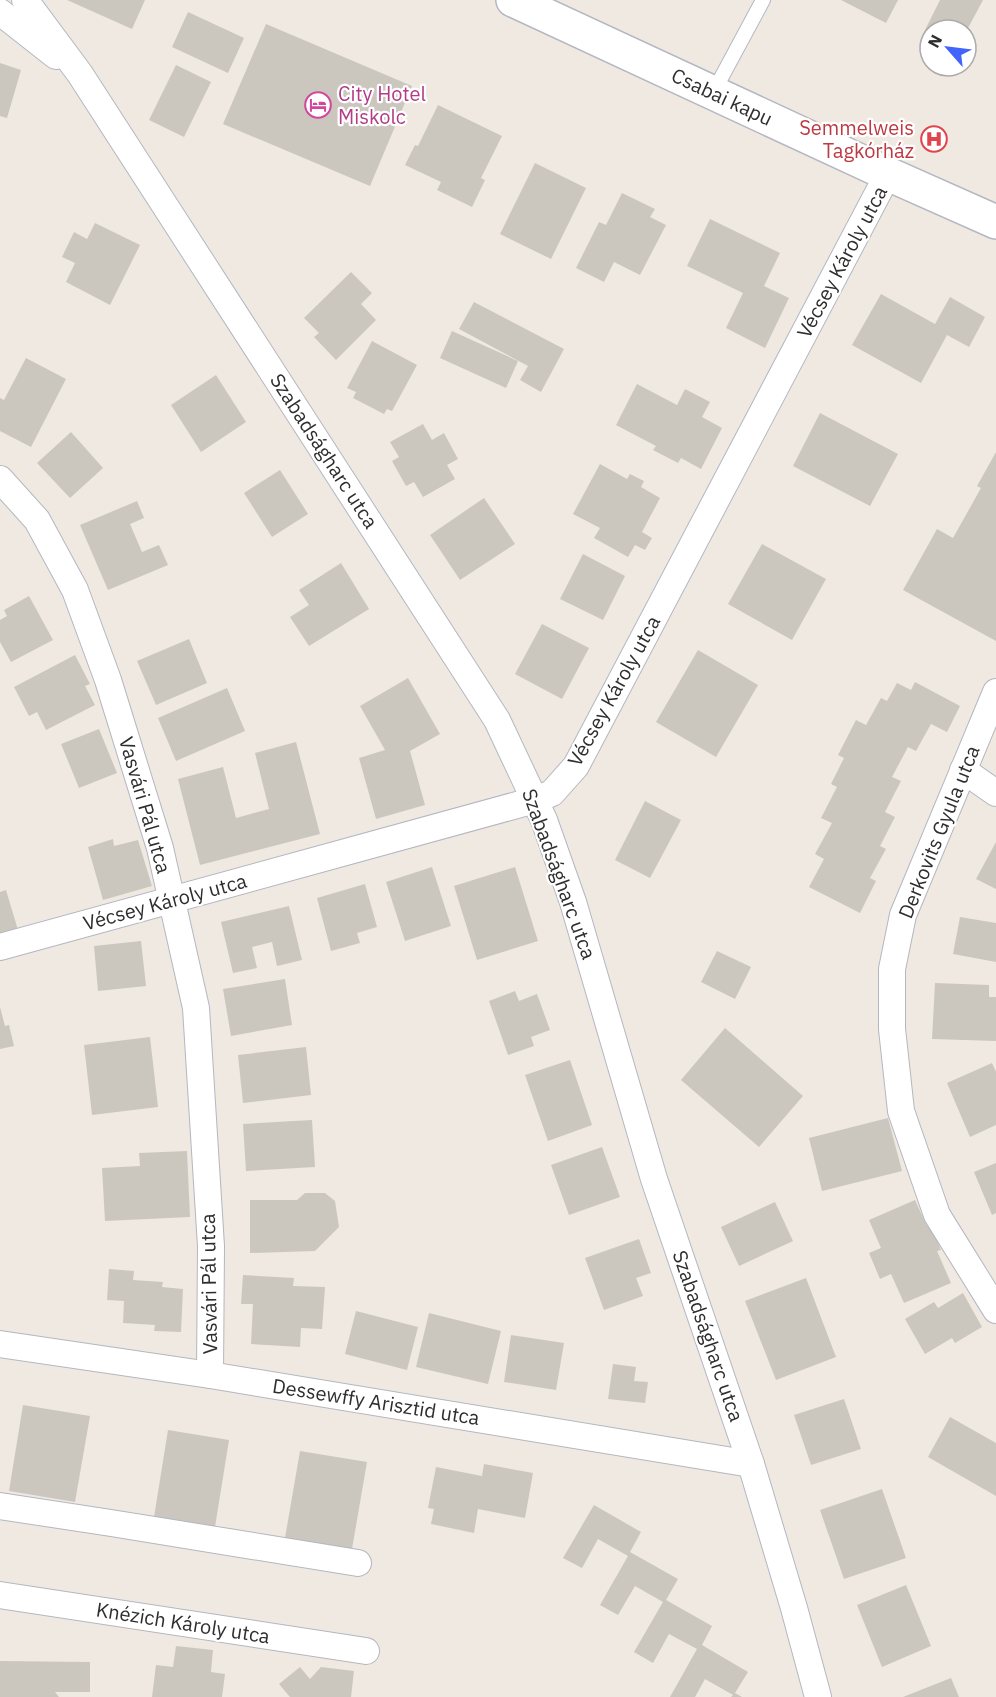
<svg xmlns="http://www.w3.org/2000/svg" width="996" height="1697" font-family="'IBM Plex Sans',sans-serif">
<rect width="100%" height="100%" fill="#efe9e1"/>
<!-- building -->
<g fill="#cbc7bf">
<polygon points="67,0 145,0 132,29"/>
<polygon points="841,0 898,0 886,23"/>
<polygon points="940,0 983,0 967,30 930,30 930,42 921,38"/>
<polygon points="188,12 244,38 228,73 172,47"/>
<polygon points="266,24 412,86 370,186 223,124"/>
<polygon points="0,63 21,70 7,118 0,116"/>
<polygon points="176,65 211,82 184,137 149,120"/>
<polygon points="438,105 502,136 481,178 485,180 472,207 437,190 441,182 405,165 415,145 418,146"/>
<polygon points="535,163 586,188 551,259 500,234"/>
<polygon points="622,193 655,209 650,217 666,225 640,275 614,262 604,282 576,268 599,222 606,225"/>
<polygon points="710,219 780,253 764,286 789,298 765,348 726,328 743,293 687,266"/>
<polygon points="95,223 140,245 110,305 66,282 75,263 62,257 74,232 87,239"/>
<polygon points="351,272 372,293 361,304 376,320 336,360 314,337 319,333 304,318"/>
<polygon points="881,294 935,324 950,297 985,317 969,347 947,335 921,383 852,345"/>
<polygon points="474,302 564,349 541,392 520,380 528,366 459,329"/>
<polygon points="452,331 518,361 506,388 440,358"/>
<polygon points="372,341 417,365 392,411 387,409 384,414 353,398 356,392 347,388"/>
<polygon points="26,358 66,379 31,447 0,431 0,398 4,400"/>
<polygon points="216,375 246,422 201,452 171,405"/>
<polygon points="637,384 677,405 685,389 710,402 702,417 722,428 701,469 681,458 678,463 653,450 656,446 616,425"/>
<polygon points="820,413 898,454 870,506 793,466"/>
<polygon points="423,424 432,440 444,433 458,459 447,465 455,479 423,497 414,482 406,486 392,461 399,457 390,442"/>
<polygon points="71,432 103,468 70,498 37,463"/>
<polygon points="996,452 996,641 903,590 937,529 953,538 981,488 977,486"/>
<polygon points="600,464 627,479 630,474 644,481 641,487 660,498 642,532 652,538 645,550 635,545 628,557 594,538 600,528 573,514"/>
<polygon points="280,470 308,514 272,537 244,493"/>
<polygon points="484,498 515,544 460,580 430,535"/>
<polygon points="137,501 144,518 130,524 142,552 159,545 168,565 108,590 80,525"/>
<polygon points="762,544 826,579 792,640 728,604"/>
<polygon points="583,554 625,576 603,620 560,599"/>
<polygon points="341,563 369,609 309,646 290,617 309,605 299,590"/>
<polygon points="29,596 53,640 11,662 0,642 0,620 7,616 4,610"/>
<polygon points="542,624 589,648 562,699 515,674"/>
<polygon points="189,639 207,683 156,705 137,661"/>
<polygon points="698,650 758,685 716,757 656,722"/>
<polygon points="75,655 90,684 85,686 95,705 46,730 37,712 29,716 14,687"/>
<polygon points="408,678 440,734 410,751 425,805 376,819 359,758 385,750 360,706"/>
<polygon points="915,682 960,706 947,732 931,724 916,751 908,747 892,777 901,781 885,812 895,817 880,846 886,849 870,878 876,881 860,913 809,887 824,859 815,854 832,823 821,818 837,787 831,784 844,758 838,755 856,720 866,725 881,698 887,701 897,683 911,690"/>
<polygon points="227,688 245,731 176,761 158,718"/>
<polygon points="99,729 117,773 79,788 61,744"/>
<polygon points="296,742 320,834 200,865 178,779 223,767 236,818 269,809 255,753"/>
<polygon points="645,801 681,820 650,878 615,860"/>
<polygon points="113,839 114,846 138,840 152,886 103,900 88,847"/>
<polygon points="996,842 996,889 976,879"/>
<polygon points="432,867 451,926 405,941 386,882"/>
<polygon points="515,867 538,941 477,960 454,886"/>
<polygon points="365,884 377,927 357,933 360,943 331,951 317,898"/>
<polygon points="6,890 18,930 0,936 0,892"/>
<polygon points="289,906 302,960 277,966 272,942 252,947 257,968 233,973 221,922"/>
<polygon points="960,917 996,923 996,962 953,954"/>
<polygon points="141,941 146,986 98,991 94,946"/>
<polygon points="717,951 751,967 735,999 701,982"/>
<polygon points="285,979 292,1025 231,1036 223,989"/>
<polygon points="935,983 989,985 989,997 996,997 996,1041 932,1039"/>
<polygon points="515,991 519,1001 537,994 550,1030 531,1037 534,1046 508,1055 489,1001"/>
<polygon points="0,1007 5,1026 9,1025 14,1046 0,1049"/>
<polygon points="725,1028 803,1096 759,1147 681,1080"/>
<polygon points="150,1037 158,1107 92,1115 84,1045"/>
<polygon points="306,1047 311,1095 243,1103 238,1055"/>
<polygon points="570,1060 592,1125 548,1141 525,1075"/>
<polygon points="992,1063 996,1072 996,1125 970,1137 947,1083"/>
<polygon points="888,1118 902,1171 822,1191 809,1138"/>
<polygon points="312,1120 315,1167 246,1171 243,1124"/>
<polygon points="602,1147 620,1197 569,1215 551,1165"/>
<polygon points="187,1151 190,1217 105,1221 102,1168 140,1166 139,1153"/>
<polygon points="996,1163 996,1213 992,1215 974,1172"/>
<polygon points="305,1193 325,1193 335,1201 339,1227 315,1251 250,1253 250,1200 297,1200"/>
<polygon points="915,1200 927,1226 930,1224 941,1250 937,1251 951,1283 904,1303 891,1274 880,1279 869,1253 881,1248 869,1220"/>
<polygon points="775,1202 793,1241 739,1266 721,1227"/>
<polygon points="639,1239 651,1273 636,1278 643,1296 604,1310 585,1258"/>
<polygon points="109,1269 134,1271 133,1280 163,1282 162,1287 183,1289 181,1332 154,1331 155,1325 123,1323 124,1301 107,1300"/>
<polygon points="243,1275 294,1278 293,1286 325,1287 322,1329 301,1328 300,1347 251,1344 253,1304 241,1304"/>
<polygon points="806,1278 836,1357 776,1380 745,1301"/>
<polygon points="963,1293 982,1327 955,1343 952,1338 925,1354 905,1319 934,1302 938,1308"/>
<polygon points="356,1311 418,1327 407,1370 345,1354"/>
<polygon points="429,1313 501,1331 488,1384 416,1367"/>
<polygon points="511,1335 564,1343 556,1390 504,1382"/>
<polygon points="613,1364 636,1367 634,1381 648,1382 645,1403 608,1399"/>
<polygon points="844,1399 861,1449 811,1465 794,1415"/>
<polygon points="23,1405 90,1416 75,1502 9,1491"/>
<polygon points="950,1417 996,1443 996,1496 928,1457"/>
<polygon points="168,1430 229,1440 215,1527 154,1517"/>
<polygon points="300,1451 367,1462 352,1549 285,1538"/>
<polygon points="484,1464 533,1473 525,1518 478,1509 474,1533 431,1524 434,1509 428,1508 436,1467 482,1476"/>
<polygon points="882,1489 906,1558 844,1579 820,1510"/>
<polygon points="594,1505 641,1532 630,1552 678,1579 666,1600 712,1626 702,1645 748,1672 735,1693 742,1697 731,1697 733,1695 705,1679 695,1697 670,1697 697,1649 669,1634 653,1663 634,1652 663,1602 635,1586 618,1615 600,1605 628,1556 598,1539 582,1568 563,1558"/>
<polygon points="906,1585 931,1646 882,1667 857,1605"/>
<polygon points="176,1646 213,1650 211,1672 225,1674 222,1697 152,1697 156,1665 173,1667"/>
<polygon points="0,1661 90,1662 90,1692 55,1692 59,1697 0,1697"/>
<polygon points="300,1667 310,1679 321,1667 354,1671 351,1697 290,1697 279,1684"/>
<polygon points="951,1678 959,1697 903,1697"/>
</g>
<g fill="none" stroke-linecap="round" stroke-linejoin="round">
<!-- lane casing -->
<g stroke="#b4b7c1" stroke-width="16">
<polyline id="lane" points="713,93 763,0"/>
</g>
<!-- street casing -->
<g stroke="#b4b7c1" stroke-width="28">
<g id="street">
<polyline points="25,0 80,74 497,720 544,820 573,902 654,1179 751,1464 794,1608 818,1697"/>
<polyline points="0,12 56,56"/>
<polyline points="0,479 37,520 75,590 108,680 160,848 196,1008 211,1246 210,1375"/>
<polyline points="996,692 903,915 892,969 892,1029 901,1111 937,1215 996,1310"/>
<polyline points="963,770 996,793"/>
<polyline points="0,947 535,800 552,793 576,766 888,174"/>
<polyline points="0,1344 210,1375 751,1464"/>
<polyline points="0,1506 111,1523 358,1563"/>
<polyline points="0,1595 366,1651"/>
</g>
</g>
<!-- secondary casing -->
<g stroke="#b4b7c1" stroke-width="36">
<polyline id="secondary" points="513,0 888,174 996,222"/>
</g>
<!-- lane -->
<use href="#lane" stroke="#fff" stroke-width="14"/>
<!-- street -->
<use href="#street" stroke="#fff" stroke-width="26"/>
<!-- secondary -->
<use href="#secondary" stroke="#fff" stroke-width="33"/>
</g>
<!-- icons -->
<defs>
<g id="hotel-ring" transform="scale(1.35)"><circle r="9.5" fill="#fff" stroke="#d1479c" stroke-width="1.5"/><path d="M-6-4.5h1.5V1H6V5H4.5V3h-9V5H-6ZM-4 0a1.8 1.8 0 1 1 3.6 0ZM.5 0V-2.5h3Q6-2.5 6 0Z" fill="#d1479c"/></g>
<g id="hospital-ring" transform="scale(1.35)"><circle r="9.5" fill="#fff" stroke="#e0444e" stroke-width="1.5"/><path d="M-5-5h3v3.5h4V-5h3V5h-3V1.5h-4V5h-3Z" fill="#e0444e"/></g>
</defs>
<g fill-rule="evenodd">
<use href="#hotel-ring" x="318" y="105"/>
<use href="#hospital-ring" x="934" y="139"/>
</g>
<g text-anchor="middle" stroke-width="4.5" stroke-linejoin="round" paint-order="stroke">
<!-- hotel labels -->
<g font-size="20" fill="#b23c85" stroke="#fff" text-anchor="start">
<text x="338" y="101">City Hotel<tspan x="338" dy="23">Miskolc</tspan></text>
</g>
<!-- street labels -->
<g font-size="20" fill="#2e2e2e" stroke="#fff">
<text transform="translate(722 97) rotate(25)" y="7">Csabai kapu</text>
<text transform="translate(842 262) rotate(-62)" y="7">Vécsey Károly utca</text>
<text transform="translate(324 451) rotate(57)" y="7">Szabadságharc utca</text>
<text transform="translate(614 691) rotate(-61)" y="7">Vécsey Károly utca</text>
<text transform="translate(145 805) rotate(74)" y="7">Vasvári Pál utca</text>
<text transform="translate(939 832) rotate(-68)" y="7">Derkovits Gyula utca</text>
<text transform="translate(559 874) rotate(70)" y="7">Szabadságharc utca</text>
<text transform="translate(165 902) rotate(-15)" y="7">Vécsey Károly utca</text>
<text transform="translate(209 1284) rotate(-91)" y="7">Vasvári Pál utca</text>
<text transform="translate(708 1336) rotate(71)" y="7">Szabadságharc utca</text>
<text transform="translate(376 1402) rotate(9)" y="7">Dessewffy Arisztid utca</text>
<text transform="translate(183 1623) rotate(9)" y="7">Knézich Károly utca</text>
</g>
<!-- health labels -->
<g font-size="20" fill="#be3a42" stroke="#fff" text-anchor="end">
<text x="914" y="135">Semmelweis<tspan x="914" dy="23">Tagkórház</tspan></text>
</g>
</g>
<!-- north arrow -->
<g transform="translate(948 48) rotate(298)"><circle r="28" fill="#ffffff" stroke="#ababab" stroke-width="1.5"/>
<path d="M0-4.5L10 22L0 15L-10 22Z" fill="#4264fb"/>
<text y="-9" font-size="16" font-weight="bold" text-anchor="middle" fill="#2e2e2e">N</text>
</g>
</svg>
